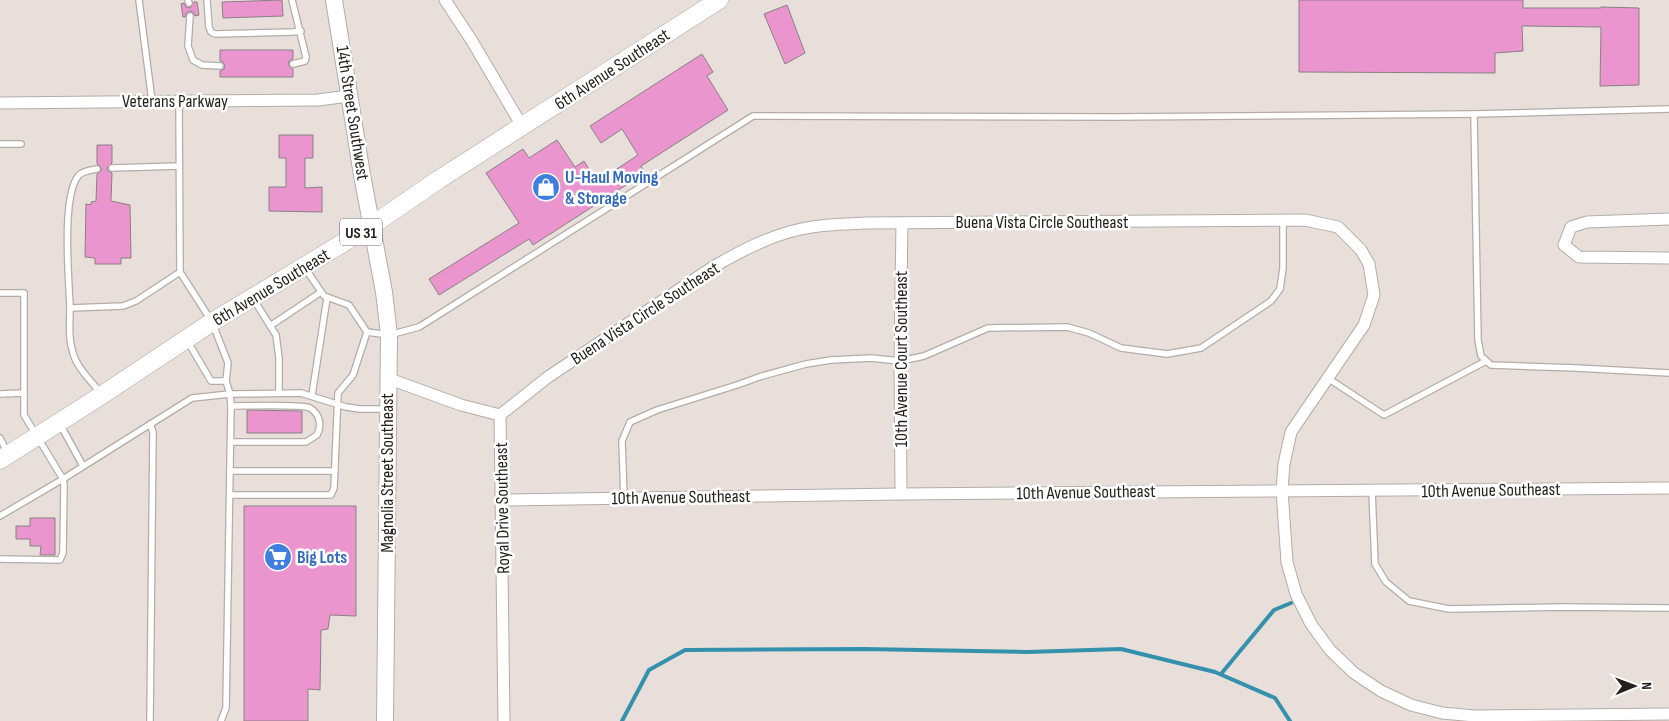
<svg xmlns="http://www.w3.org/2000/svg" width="1669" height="721" font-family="'Sofia Sans Condensed',sans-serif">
<rect width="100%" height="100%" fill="#e8dfda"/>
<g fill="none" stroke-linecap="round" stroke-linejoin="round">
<!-- stream -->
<g stroke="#3491ad" stroke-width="4">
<polyline points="1221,674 1274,610 1291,603"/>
<polyline points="622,721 649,670 685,650 864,649 1028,652 1121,649 1215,672 1275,698 1290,721"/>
</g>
</g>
<!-- building -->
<g fill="#eb95ce" stroke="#888085">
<polygon points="282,0 283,16 223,18 222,2"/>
<polygon points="1299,0 1523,0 1523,8 1601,8 1601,7 1639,8 1639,85 1600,86 1601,27 1522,26 1523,51 1495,53 1495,73 1299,72"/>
<polygon points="194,2 197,2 199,15 195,16 193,12 190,11 186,13 185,17 183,17 181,4 184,3 186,7 190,8"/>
<polygon points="787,5 805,53 785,64 764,14"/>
<polygon points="220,50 293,50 293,59 289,61 288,65 293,69 293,77 220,77 220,71 224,69 225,66 223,62 220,61"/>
<polygon points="702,54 713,72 707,76 728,110 641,166 645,173 533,245 529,239 439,295 429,279 519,223 486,173 523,149 529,158 557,140 575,167 584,161 597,182 638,155 622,129 601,143 590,126"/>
<polygon points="279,135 313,135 313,158 305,158 305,188 322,187 322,212 269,211 269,187 286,187 286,158 279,158"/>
<polygon points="97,145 112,145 112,163 107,168 108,171 112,173 111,201 130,205 131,258 121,258 121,264 95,264 95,258 85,257 86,204 91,205 91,202 96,201 97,174 102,170 100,166 97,164"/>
<polygon points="247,410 302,411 302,433 247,433"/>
<polygon points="244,506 356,506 356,616 330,615 328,629 321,630 320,690 308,689 308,721 244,721"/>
<polygon points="30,518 55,518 55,555 40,555 41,546 30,546 30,539 16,539 16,526 30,526"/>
</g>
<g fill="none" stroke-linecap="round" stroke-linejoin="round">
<!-- lane casing -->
<g stroke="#b4aca7" stroke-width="8">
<g id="lane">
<polyline points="139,0 152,101"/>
<polyline points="188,0 189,3"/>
<polyline points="207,0 209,27 211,32 215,34 293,32 301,31"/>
<polyline points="292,0 306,57 305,61 293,64"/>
<polyline points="190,16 188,46 193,60 202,65 220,66"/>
<polyline points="1669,109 1474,114 1478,340 1481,356 1491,365 1576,368 1669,373"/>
<polyline points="0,144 21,144"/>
<polyline points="112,168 179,166"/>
<path d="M97,169c-6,1 -14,2 -18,6 -18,20 -10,105 -9,132 0,16 -2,31 3,46 4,15 18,28 28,40"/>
<polyline points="305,268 324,296 349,305 367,332 389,335 419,327 753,116 1116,117 1474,114"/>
<polyline points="180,272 212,322 228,363 226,381 230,394 231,406 226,708 221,721"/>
<polyline points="0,293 24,293 24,415 63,479 64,485 63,553 60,560 0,559"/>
<polyline points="254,300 276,335 279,358 279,393"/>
<polyline points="70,308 123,306 136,301 180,272 179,101"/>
<polyline points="270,326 321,292"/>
<polyline points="188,342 211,381 226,381"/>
<polyline points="1329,379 1384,415 1486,361"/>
<polyline points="0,394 24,393"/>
<polyline points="312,395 327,298"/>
<polyline points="60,424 83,466"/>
<polyline points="0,438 7,452"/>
<path d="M231,442h75l11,-7c5,-9 3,-21 -7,-27 -9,-4 -65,-2 -79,-2"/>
<polyline points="230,471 335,471"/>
<polyline points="1372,491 1375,564 1386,582 1409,601 1449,609 1561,607 1669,608"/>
<polyline points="230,495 331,495 334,488 338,393 353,375 367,332"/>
<polyline points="624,498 622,441 630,422 657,410 737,385 762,376 806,364 831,360 871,358 900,361 924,356 988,328 1067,327 1089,333 1121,348 1167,354 1201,348 1271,301 1280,289 1283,268 1283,221"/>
<polyline points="0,516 63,479 192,398 230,394 301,393 346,407 360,409 387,409"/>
<polyline points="150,721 153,432 150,424"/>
</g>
</g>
<!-- street casing -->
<g stroke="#b4aca7" stroke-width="13">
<g id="street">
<polyline points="445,0 472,41 522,126"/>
<polyline points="0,103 318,100 349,96"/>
<polyline points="1669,219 1587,222 1571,227 1564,245 1579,257 1669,258"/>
<polyline points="387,378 461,405 500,415"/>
<path d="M500,415l48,-38 165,-110c28,-16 56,-31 88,-38 21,-5 44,-5 65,-6l439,-3 33,7 23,23 8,14 5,31 -10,30 -73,107 -7,32 -2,26 5,72 9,32 15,30 19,26 24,23 27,18 30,14 31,8 33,3 194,-2"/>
<polyline points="500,415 504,721"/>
<polyline points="901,494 900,361 902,223"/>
<polyline points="502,500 901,494 1669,488"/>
</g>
</g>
<!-- secondary casing -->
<g stroke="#b4aca7" stroke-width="18">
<polyline id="secondary" points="334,0 362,175 384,292 389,335 385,721"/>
</g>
<!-- primary casing -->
<g stroke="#b4aca7" stroke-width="19">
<polyline id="primary" points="0,460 102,395 212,322 371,226 438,180 719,0"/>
</g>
<!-- lane -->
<use href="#lane" stroke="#fff" stroke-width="5.5"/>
<!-- street -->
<use href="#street" stroke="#fff" stroke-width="11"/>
<!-- secondary -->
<use href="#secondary" stroke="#fff" stroke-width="16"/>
<!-- primary -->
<use href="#primary" stroke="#fff" stroke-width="18"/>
</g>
<!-- icons -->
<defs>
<g id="shop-disc" transform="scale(1.4375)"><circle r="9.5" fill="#3f7fe0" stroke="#fff"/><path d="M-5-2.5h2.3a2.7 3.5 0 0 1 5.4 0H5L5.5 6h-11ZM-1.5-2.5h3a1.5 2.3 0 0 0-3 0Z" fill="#fff"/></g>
<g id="supermarket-disc" transform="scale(1.4375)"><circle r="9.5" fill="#3f7fe0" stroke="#fff"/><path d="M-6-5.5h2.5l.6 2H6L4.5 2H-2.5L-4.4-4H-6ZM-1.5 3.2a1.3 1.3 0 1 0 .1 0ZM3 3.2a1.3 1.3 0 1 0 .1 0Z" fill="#fff"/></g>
</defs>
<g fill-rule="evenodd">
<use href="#shop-disc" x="546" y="187"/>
<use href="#supermarket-disc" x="278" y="557"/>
</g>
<g text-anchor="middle" stroke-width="5" stroke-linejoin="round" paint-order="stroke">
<!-- shield labels -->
<rect fill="#fff" stroke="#646261" stroke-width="1" x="340" y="218.5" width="42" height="27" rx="4"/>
<g font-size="16" font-weight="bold" fill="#221f1d">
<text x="361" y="238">US 31</text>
</g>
<!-- street labels -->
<g font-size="18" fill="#221f1d" stroke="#fff">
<text transform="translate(612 69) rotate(-33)" y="6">6th Avenue Southeast</text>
<text x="175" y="107">Veterans Parkway</text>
<text transform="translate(353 113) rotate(81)" y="6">14th Street Southwest</text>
<text x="1042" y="228">Buena Vista Circle Southeast</text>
<text transform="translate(271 287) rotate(-31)" y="6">6th Avenue Southeast</text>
<text transform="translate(645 313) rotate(-33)" y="6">Buena Vista Circle Southeast</text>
<text transform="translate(901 359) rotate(-90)" y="6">10th Avenue Court Southeast</text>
<text transform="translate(387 473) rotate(-90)" y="6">Magnolia Street Southeast</text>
<text transform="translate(1491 490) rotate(-1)" y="6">10th Avenue Southeast</text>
<text transform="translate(1086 492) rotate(-1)" y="6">10th Avenue Southeast</text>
<text transform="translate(681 497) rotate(-1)" y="6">10th Avenue Southeast</text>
<text transform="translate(502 508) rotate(-91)" y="6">Royal Drive Southeast</text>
</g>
<!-- shop labels -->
<g font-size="18" font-weight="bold" fill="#366cbe" stroke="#fff" text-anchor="start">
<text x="565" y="183">U-Haul Moving<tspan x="565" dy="21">&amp; Storage</tspan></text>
<text x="297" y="563">Big Lots</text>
</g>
</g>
<!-- north arrow -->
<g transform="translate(1634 686) rotate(89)" stroke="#ffffff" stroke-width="4" paint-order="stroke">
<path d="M0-4L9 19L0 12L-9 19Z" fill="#221f1d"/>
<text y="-8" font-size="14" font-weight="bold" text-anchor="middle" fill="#221f1d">N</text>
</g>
</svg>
